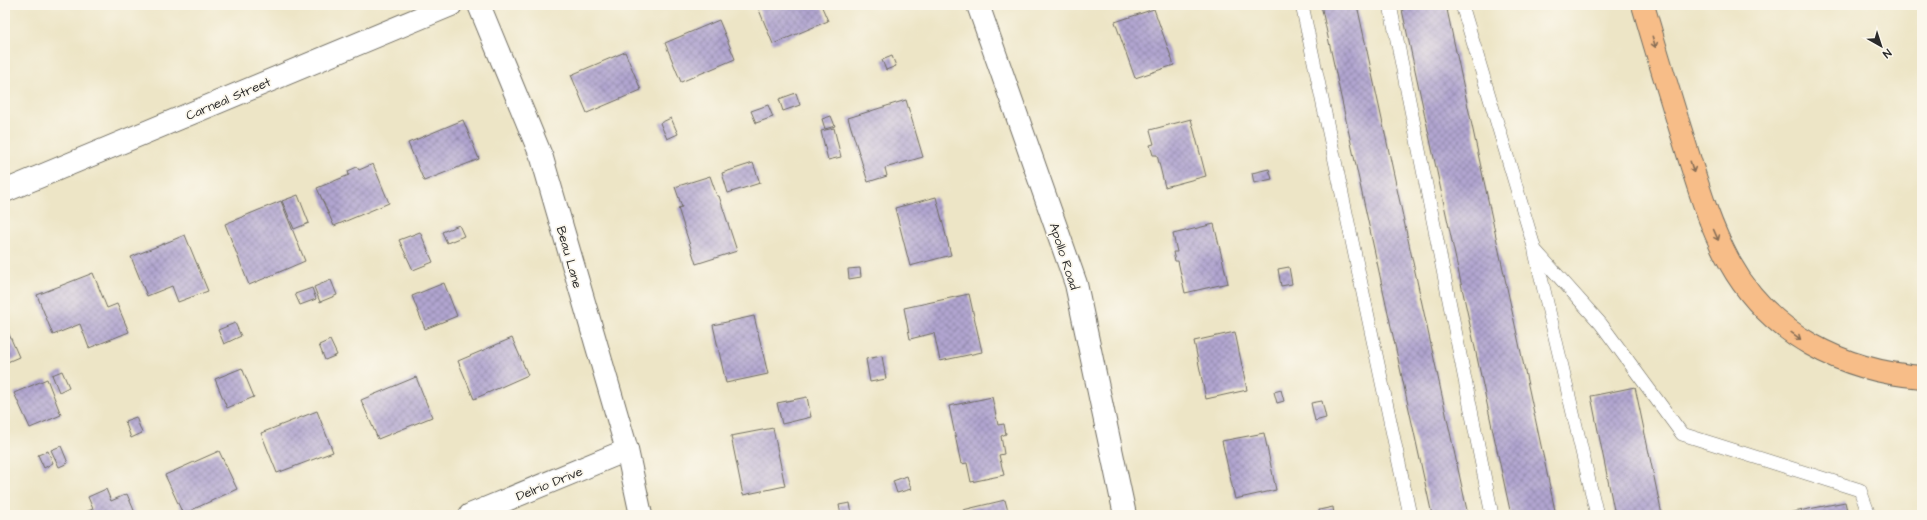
<svg xmlns="http://www.w3.org/2000/svg" width="1927" height="520" font-family="'Architects Daughter',sans-serif">
<defs>
<pattern id="building-cross-hatch" width="8" height="8" patternUnits="userSpaceOnUse"><rect width="8" height="8" fill="#b1a5d0"/><path d="M0 0l8 8M0 8l8-8" fill="none" stroke="#9087a9"/></pattern>
</defs>
<rect width="100%" height="100%" fill="#fbf7ec"/>
<filter id="ink" filterUnits="userSpaceOnUse"><feTurbulence type="fractalNoise" baseFrequency=".025" numOctaves="2"/><feDisplacementMap in="SourceGraphic" scale="8" xChannelSelector="R" yChannelSelector="G"/><feConvolveMatrix kernelMatrix="1 2 1 2 8 2 1 2 1" color-interpolation-filters="sRGB"/></filter>
<filter id="wash" filterUnits="userSpaceOnUse"><feTurbulence type="fractalNoise" baseFrequency=".012" numOctaves="4" result="noise"/><feDisplacementMap in="SourceGraphic" scale="16" xChannelSelector="R" yChannelSelector="G"/><feGaussianBlur stdDeviation="0.9" result="paint"/><feColorMatrix in="noise" values="0 0 0 0 0 0 0 0 0 0 0 0 0 0 0 0 0 1.4 0 .05"/><feComposite in="paint" operator="in"/></filter>
<g filter="url(#wash)">
<rect width="100%" height="100%" fill="#ede5c6"/>
<g id="blocks">
<!-- building -->
<g fill="url(#building-cross-hatch)">
<polygon points="757,5 821,5 828,21 773,44"/>
<polygon points="1321,5 1357,5 1468,515 1432,515"/>
<polygon points="1401,5 1446,5 1556,515 1511,515"/>
<polygon points="1154,9 1174,65 1135,78 1115,22"/>
<polygon points="719,20 735,59 681,82 665,43"/>
<polygon points="625,52 641,90 587,113 571,75"/>
<polygon points="892,56 896,66 886,70 882,60"/>
<polygon points="796,93 800,105 783,111 779,99"/>
<polygon points="906,100 923,157 885,168 887,176 868,182 848,118"/>
<polygon points="768,105 773,117 756,123 751,111"/>
<polygon points="831,116 835,126 825,129 822,119"/>
<polygon points="671,118 678,134 667,139 660,123"/>
<polygon points="1191,119 1206,176 1165,187 1157,155 1153,155 1150,145 1154,144 1150,130"/>
<polygon points="463,120 479,159 424,181 408,143"/>
<polygon points="834,128 841,157 828,160 821,131"/>
<polygon points="753,163 760,183 728,193 722,173"/>
<polygon points="373,164 389,203 334,226 317,188 349,175 348,171 357,167 359,170"/>
<polygon points="1269,169 1272,179 1254,183 1252,173"/>
<polygon points="710,176 717,196 719,196 737,251 696,264 678,208 682,207 675,187"/>
<polygon points="298,195 309,223 294,229 282,201"/>
<polygon points="936,197 951,255 910,266 895,208"/>
<polygon points="281,201 305,261 249,285 225,224"/>
<polygon points="1214,224 1228,283 1185,293 1178,261 1175,261 1173,252 1177,252 1173,234"/>
<polygon points="459,225 464,236 447,243 442,232"/>
<polygon points="420,232 433,262 413,270 399,240"/>
<polygon points="185,235 208,291 178,302 172,286 147,296 131,257"/>
<polygon points="1289,267 1292,284 1281,286 1278,269"/>
<polygon points="860,268 861,277 849,279 848,269"/>
<polygon points="93,273 107,308 117,304 129,332 89,348 80,324 53,335 37,295"/>
<polygon points="331,280 337,295 320,302 314,287"/>
<polygon points="444,283 457,316 425,329 412,296"/>
<polygon points="312,288 316,299 300,305 295,294"/>
<polygon points="969,294 982,352 940,361 934,333 910,339 904,308"/>
<polygon points="754,316 768,374 726,383 713,325"/>
<polygon points="235,323 241,336 224,344 218,330"/>
<polygon points="5,325 19,357 5,363"/>
<polygon points="1235,332 1247,390 1206,399 1194,341"/>
<polygon points="512,338 528,375 474,399 458,361"/>
<polygon points="330,340 337,355 325,360 319,345"/>
<polygon points="882,356 886,379 870,382 866,359"/>
<polygon points="242,368 254,397 227,408 215,379"/>
<polygon points="62,371 69,387 59,392 52,375"/>
<polygon points="416,377 432,417 378,439 361,400"/>
<polygon points="47,379 61,415 30,428 14,393"/>
<polygon points="1635,387 1662,515 1615,515 1591,396"/>
<polygon points="1281,390 1284,401 1277,403 1274,392"/>
<polygon points="807,397 811,417 782,424 777,403"/>
<polygon points="992,397 998,425 1004,424 1006,434 1001,436 1004,454 999,455 1004,475 971,482 967,463 961,464 949,406"/>
<polygon points="1322,401 1326,418 1315,421 1311,403"/>
<polygon points="317,411 333,452 277,473 261,433"/>
<polygon points="136,417 142,433 131,438 125,421"/>
<polygon points="773,428 785,486 743,495 731,436"/>
<polygon points="1264,433 1276,490 1235,499 1222,441"/>
<polygon points="61,446 68,463 59,467 51,450"/>
<polygon points="48,451 53,463 44,468 38,455"/>
<polygon points="219,451 237,489 183,514 165,475"/>
<polygon points="907,476 911,489 897,493 893,481"/>
<polygon points="106,489 111,501 127,494 136,515 78,515 93,509 88,497"/>
<polygon points="1005,500 1009,515 964,515 963,510"/>
<polygon points="1845,502 1848,515 1783,515 1783,514"/>
<polygon points="850,503 852,515 841,515 839,505"/>
<polygon points="1333,507 1334,515 1320,515 1319,510"/>
</g>
</g>
</g>
<g filter="url(#ink)">
<use href="#blocks" fill-opacity="0" stroke="#6f6c61" stroke-width="1"/>
<g fill="none" stroke-linecap="round" stroke-linejoin="round">
<!-- service casing -->
<g stroke="#6f6c61" stroke-width="14">
<g id="service">
<polyline points="1302,5 1410,515"/>
<polyline points="1390,5 1492,515"/>
<polyline points="1462,5 1535,250 1601,324 1682,434 1860,490 1869,515"/>
<polyline points="1535,252 1597,515"/>
</g>
</g>
<!-- minor casing -->
<g stroke="#6f6c61" stroke-width="24">
<g id="minor">
<polyline points="479,5 542,158 627,450 641,515"/>
<polyline points="978,5 1076,284 1125,515"/>
<polyline points="5,191 451,5"/>
<polyline points="470,515 627,450"/>
</g>
</g>
<!-- motorway casing -->
<g stroke="#6f6c61" stroke-width="24">
<path id="motorway" d="M1643,5c13,45 27,91 41,136 13,42 25,84 46,122 40,72 113,108 192,114"/>
</g>
<!-- service -->
<use href="#service" stroke="#fff" stroke-width="13"/>
<!-- minor -->
<use href="#minor" stroke="#fff" stroke-width="22"/>
<!-- motorway -->
<use href="#motorway" stroke="#f7bd88" stroke-width="22"/>
</g>
<!-- one-way arrows -->
<defs><path id="oneway-shaft" d="M-6 0H5M1.5-3L5.5 0L1.5 3" fill="none" stroke-width="1.6" stroke-linecap="round" stroke-linejoin="round"/></defs>
<g stroke="#876d55">
<use href="#oneway-shaft" transform="translate(1654 42) rotate(73)"/>
<use href="#oneway-shaft" transform="translate(1692 167) rotate(73)"/>
<use href="#oneway-shaft" transform="translate(1716 235) rotate(66)"/>
<use href="#oneway-shaft" transform="translate(1796 336) rotate(36)"/>
</g>
</g>
<g text-anchor="middle" stroke-width="3.5" stroke-linejoin="round" paint-order="stroke">
<!-- street labels -->
<g font-size="13" fill="#2b2b2b" stroke="#fbf7ec">
<text transform="translate(228 98) rotate(-23)" y="5">Carneal Street</text>
<text transform="translate(1065 256) rotate(72)" y="5">Apollo Road</text>
<text transform="translate(570 257) rotate(74)" y="5">Beau Lane</text>
<text transform="translate(549 483) rotate(-22)" y="5">Delrio Drive</text>
</g>
</g>
<!-- margin -->
<rect width="1927" height="520" fill="none" stroke="#fbf7ec" stroke-width="20"/>
<!-- north arrow -->
<g transform="translate(1881 46) rotate(141)" stroke="#fbf7ec" stroke-width="3" paint-order="stroke">
<path d="M0-3L7 15L0 10L-7 15Z" fill="#2b2b2b"/>
<text y="-6" font-size="11" font-weight="bold" text-anchor="middle" fill="#2b2b2b">N</text>
</g>
</svg>
